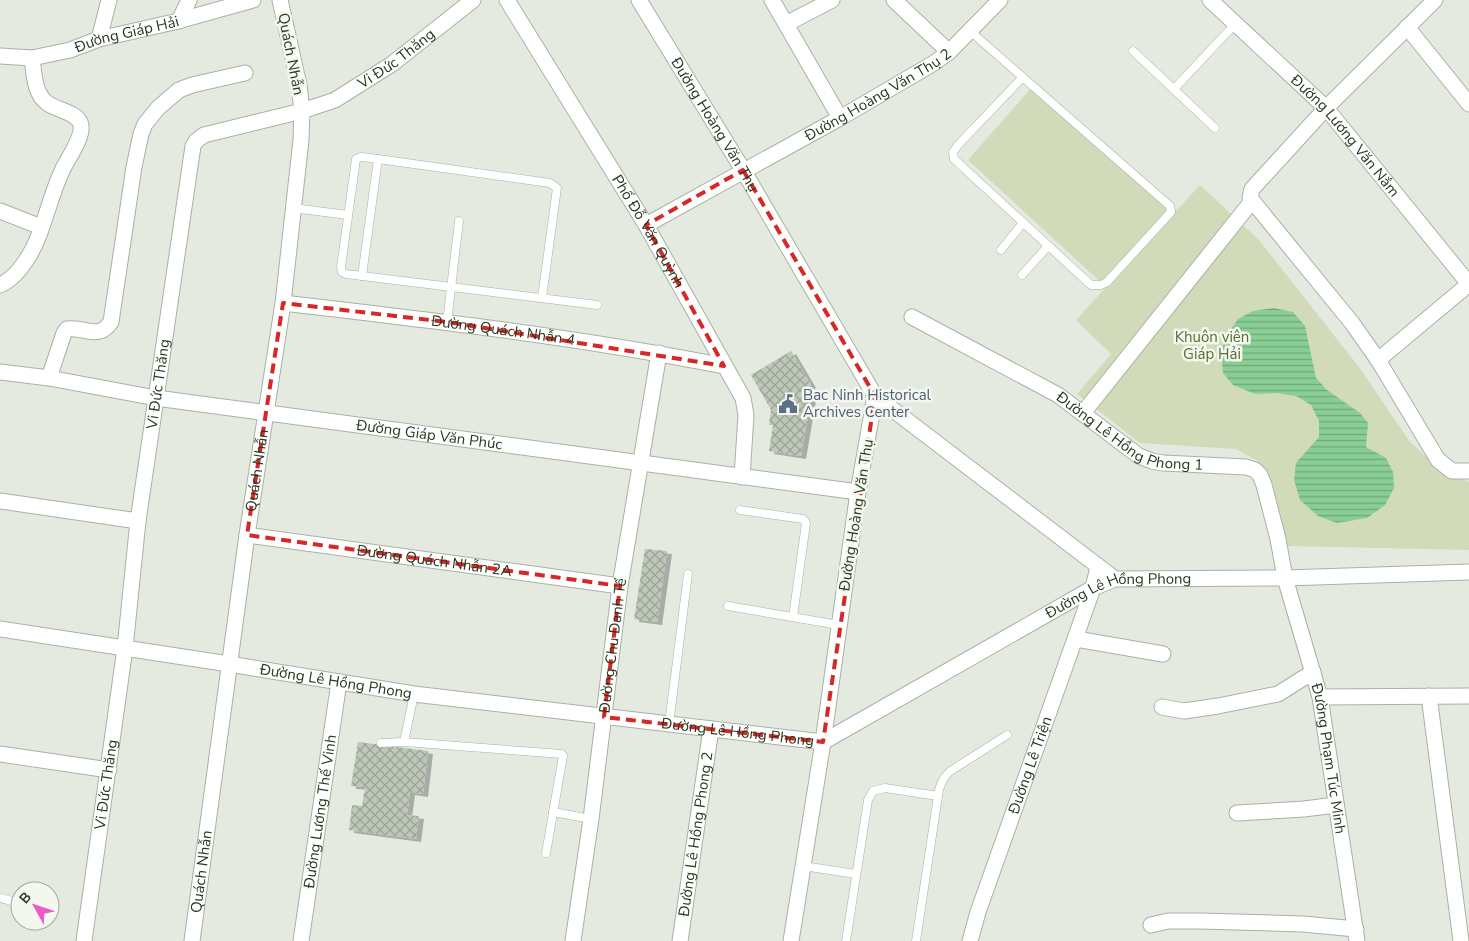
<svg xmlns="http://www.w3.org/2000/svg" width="1469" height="941" font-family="'Nunito Sans',sans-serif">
<defs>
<pattern id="water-rules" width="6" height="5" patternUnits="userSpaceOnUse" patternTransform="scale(1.25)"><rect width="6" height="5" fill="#89ce94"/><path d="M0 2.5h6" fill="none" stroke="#70a878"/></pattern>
<pattern id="building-cross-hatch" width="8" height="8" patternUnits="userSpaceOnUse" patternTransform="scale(1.25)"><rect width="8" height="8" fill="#bec8b8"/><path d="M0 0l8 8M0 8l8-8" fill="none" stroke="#9aa395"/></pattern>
<filter id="shadow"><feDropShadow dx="5" dy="3" stdDeviation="0" flood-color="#0004"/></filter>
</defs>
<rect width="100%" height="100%" fill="#e4eae0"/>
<!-- green -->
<polygon fill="#d1dbb9" points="1033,86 1177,210 1200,185 1259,240 1359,367 1410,442 1442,470 1469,482 1469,550 1287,546 1272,488 1259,462 1236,449 1140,443 1077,394 1111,354 1076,320 1106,287 968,160"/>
<!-- water -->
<polygon fill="url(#water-rules)" points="1274,308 1293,312 1305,326 1316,378 1327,390 1360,413 1368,423 1366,447 1386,458 1393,472 1394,488 1385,505 1367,518 1337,523 1318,516 1300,500 1294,480 1296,463 1319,437 1319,421 1311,405 1296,396 1276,393 1255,394 1233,385 1223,373 1221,351 1227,335 1238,319 1253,311"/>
<!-- building -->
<g fill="url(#building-cross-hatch)" filter="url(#shadow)">
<polygon points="791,351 811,385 805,389 811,398 801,456 769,451 773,425 769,425 771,410 751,375"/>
<polygon points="645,549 667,551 657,622 634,619"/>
<polygon points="358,742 428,751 423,794 410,792 407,815 419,816 416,839 349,830 352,805 362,806 365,787 351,786"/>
</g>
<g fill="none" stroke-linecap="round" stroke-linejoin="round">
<!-- service casing -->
<g stroke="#a8b2a3" stroke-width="9">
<g id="service">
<polyline points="970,31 1170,206 1171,212 1107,282 1101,285 1091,285 954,159 953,152 958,145 1022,78"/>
<polyline points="1133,51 1215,128"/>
<polyline points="1174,89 1236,23"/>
<polyline points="293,208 348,215"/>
<polyline points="1001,250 1023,223"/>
<polyline points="1022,275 1048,246"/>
<polyline points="362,276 378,159"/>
<polyline points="542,298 557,188 550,183 378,159 361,157 356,159 341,267 342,272 346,274 597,305"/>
<polyline points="447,322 459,221"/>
<polyline points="740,510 803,519 806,523 793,617"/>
<polyline points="728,606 839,625"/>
<polyline points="669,724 688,574"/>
<polyline points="404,742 414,694"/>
<polyline points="381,743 404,742 562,754 563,756 546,853"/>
<path d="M938,796c1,-10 4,-17 11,-24l58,-37"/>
<polyline points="553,812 591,819"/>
<polyline points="803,866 856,874"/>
<polyline points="0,898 12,901"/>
<polyline points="846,941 868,800 873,791 885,788 938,796 916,941"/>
</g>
</g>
<!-- minor casing -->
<g stroke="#a8b2a3" stroke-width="17">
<g id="minor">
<path id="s1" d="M507,0l139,225 97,173 3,17 -4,62"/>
<polyline points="772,0 840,118"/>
<polyline points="894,0 949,52"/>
<path id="s2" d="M1210,0l116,108 143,176"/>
<polyline points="1435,0 1326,108 1252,189 1250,198 1352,323 1378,360 1438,460 1452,471 1469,471"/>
<polyline points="179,21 189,0"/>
<polyline points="786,24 832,0"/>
<polyline points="1407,27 1469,104"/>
<polyline points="99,39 109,0"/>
<polyline points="0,211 41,227"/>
<path id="s3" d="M646,225l194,-107 94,-55 15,-11 51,-52"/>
<path d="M0,285c12,-5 20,-15 27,-26 16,-24 22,-61 35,-88 5,-12 24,-36 18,-49 -6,-11 -24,-12 -33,-19 -13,-9 -13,-31 -15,-45"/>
<path id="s4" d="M283,303c147,17 295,34 441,63"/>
<path id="s5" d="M912,317l146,78 81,61 13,5 11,2 83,4 9,3 5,5 4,10 14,54 7,39 35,119 37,244"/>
<polyline points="1378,360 1469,284"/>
<path id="s6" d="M0,372l49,6 107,20 702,94"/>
<path d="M49,378l15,-45 3,-4c18,-3 31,12 44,-7l23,-155 7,-33 4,-10 13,-16 21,-18 13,-5 53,-12"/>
<polyline points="1083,413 1252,201"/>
<polyline points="0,501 138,521"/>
<path id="s7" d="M247,535l373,51"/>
<polyline points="1076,639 1163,654"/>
<polyline points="1429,696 1461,941"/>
<polyline points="1320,697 1469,696"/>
<polyline points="1162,707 1184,711 1218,706 1278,694 1313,672"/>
<polyline points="0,754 109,770"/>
<polyline points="1237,813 1304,809 1336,805"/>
<polyline points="1151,925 1168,921 1200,921 1303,924 1356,929"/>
<path id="s8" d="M84,941l41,-293 13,-127 55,-375 3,-5 8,-6 98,-24 33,-11 57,-36 81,-64"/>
<path id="s9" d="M301,941l38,-259"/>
<path id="s10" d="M573,941l18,-122 29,-233 39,-233"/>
<path id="s11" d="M680,941l31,-212"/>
<path id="s12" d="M970,941l8,-29 115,-324 5,-21"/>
</g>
</g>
<!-- tertiary casing -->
<g stroke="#a8b2a3" stroke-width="17">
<g id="tertiary">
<path id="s13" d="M639,0l104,170 132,226 -17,96 -35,250 -32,199"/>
<path id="s14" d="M0,56l32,2 38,-8 29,-11 75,-17 79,-22"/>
<polyline points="875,396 1115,579"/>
<path id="s15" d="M0,629l229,35 185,30 409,48 270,-154 22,-9 170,-1 184,-6"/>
<path id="s16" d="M192,941l55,-406 36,-232 18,-163 1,-29 -3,-26 -19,-85"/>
</g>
</g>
<!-- service -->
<use href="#service" stroke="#fff" stroke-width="8"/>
<!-- minor -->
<use href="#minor" stroke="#fff" stroke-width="15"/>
<!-- tertiary -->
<use href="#tertiary" stroke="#fff" stroke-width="15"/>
</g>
<!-- marked area -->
<path fill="none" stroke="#d62828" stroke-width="4" stroke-dasharray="10 6" stroke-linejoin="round" d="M743,170l132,226 -52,346 -219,-25 16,-131 -373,-51 36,-232 164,19 277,44 -78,-141z"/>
<!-- icons -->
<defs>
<g id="civic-bare" transform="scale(1.5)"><path d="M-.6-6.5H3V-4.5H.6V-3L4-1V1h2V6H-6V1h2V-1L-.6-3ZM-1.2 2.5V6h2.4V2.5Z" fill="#5c6f8a" stroke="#f3f7f0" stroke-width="2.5" paint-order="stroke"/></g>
</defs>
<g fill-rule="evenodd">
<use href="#civic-bare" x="788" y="404"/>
</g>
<g text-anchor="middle" stroke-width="5" stroke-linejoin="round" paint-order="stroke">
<!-- street labels -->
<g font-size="15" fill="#273a21" stroke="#f3f7f0">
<text dy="5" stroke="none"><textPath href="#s14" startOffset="130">Đường Giáp Hải</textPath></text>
<text transform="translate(291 54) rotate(79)" y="5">Quách Nhẫn</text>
<text dy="5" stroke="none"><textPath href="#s8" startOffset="1028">Vi Đức Thăng</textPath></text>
<text dy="5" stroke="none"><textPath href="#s3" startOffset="266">Đường Hoàng Văn Thụ 2</textPath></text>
<text dy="5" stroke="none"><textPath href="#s13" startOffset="146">Đường Hoàng Văn Thụ</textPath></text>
<text dy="5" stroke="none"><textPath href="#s2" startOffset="192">Đường Lương Văn Nắm</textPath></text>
<text dy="5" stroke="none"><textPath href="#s1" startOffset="271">Phố Đỗ Văn Quỳnh</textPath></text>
<text dy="5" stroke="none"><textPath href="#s4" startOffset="222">Đường Quách Nhẫn 4</textPath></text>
<text dy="5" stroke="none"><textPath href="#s8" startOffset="562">Vi Đức Thăng</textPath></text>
<text dy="5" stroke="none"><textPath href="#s5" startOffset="249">Đường Lê Hồng Phong 1</textPath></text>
<text dy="5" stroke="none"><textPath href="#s6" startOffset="434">Đường Giáp Văn Phúc</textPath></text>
<text dy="5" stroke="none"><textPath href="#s16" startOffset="475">Quách Nhẫn</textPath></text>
<text transform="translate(856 515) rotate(-81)" y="5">Đường Hoàng Văn Thụ</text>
<text dy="5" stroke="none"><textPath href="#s7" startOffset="189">Đường Quách Nhẫn 2A</textPath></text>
<text dy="5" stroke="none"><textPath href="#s15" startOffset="1165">Đường Lê Hồng Phong</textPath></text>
<text dy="5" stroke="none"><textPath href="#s10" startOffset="298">Đường Chu Danh Tể</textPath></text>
<text dy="5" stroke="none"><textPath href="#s15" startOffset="340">Đường Lê Hồng Phong</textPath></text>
<text dy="5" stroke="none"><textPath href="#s15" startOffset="745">Đường Lê Hồng Phong</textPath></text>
<text dy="5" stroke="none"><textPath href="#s5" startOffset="684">Đường Phạm Túc Minh</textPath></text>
<text dy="5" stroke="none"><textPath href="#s12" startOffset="186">Đường Lê Triện</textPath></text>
<text dy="5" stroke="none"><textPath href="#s8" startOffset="158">Vi Đức Thăng</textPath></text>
<text dy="5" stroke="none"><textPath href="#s9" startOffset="131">Đường Lương Thế Vinh</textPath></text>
<text dy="5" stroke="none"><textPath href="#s11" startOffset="108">Đường Lê Hồng Phong 2</textPath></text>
<text dy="5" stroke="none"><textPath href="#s16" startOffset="70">Quách Nhẫn</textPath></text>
</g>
<!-- park labels -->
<g font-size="15" fill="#556f2d" stroke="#f3f7f0">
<text x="1212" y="342">Khuôn viên<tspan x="1212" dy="17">Giáp Hải</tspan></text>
</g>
<!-- service labels -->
<g font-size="15" fill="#4e5e75" stroke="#f3f7f0" text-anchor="start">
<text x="803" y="400">Bac Ninh Historical<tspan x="803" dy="17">Archives Center</tspan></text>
</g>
</g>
<!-- north arrow -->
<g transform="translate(35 906) rotate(310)"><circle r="24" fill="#f3f7f0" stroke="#a1ab9d"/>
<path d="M0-4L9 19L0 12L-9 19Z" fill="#ed5ac7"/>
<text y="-8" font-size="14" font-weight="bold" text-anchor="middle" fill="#273a21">B</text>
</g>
</svg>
